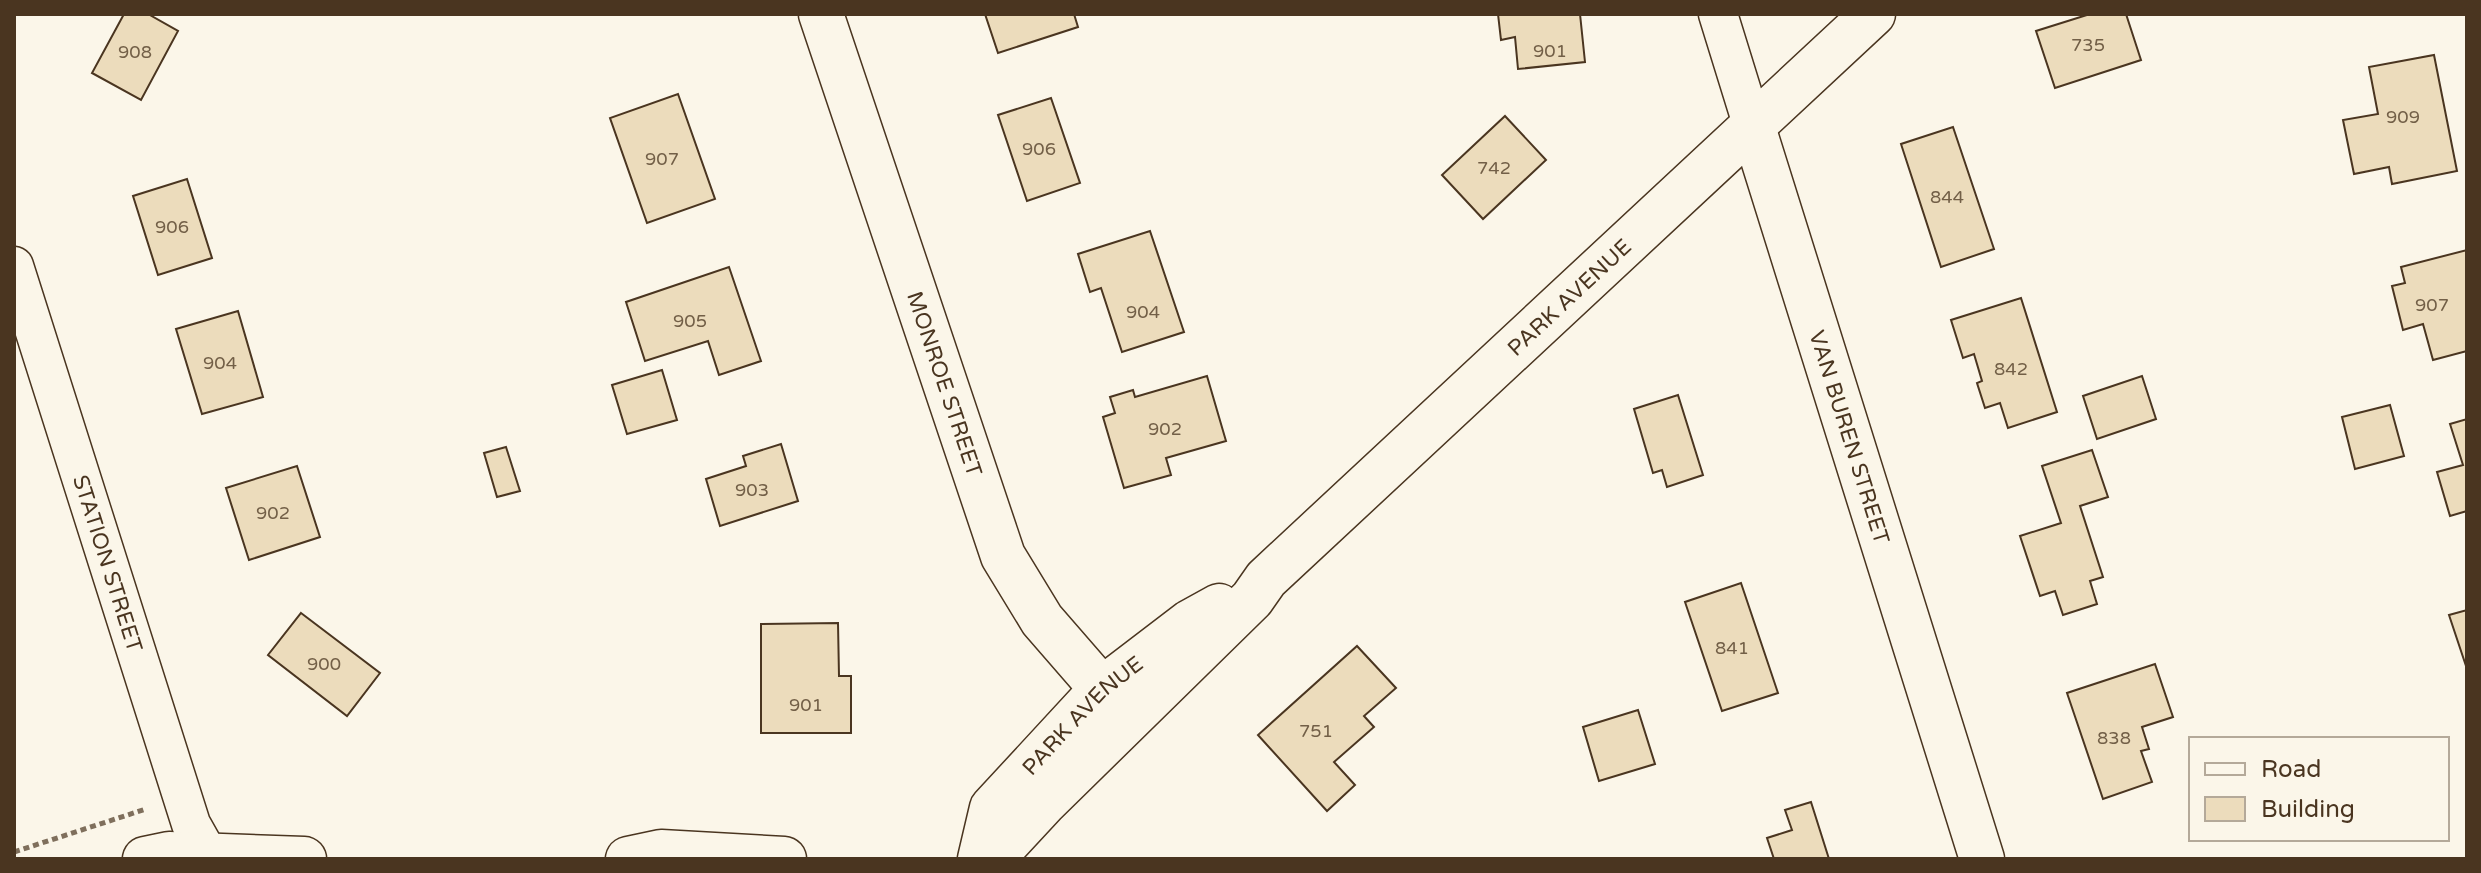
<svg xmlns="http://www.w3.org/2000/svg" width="2481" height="873" font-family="'Varela Round',sans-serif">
<rect width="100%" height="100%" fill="#fbf6e9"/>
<!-- building -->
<g fill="#ecdcbc" stroke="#4a3520" stroke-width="2">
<polygon points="124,14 148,14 178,31 141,100 92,73"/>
<polygon points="985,14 1074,14 1078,27 998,53"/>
<polygon points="1498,14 1580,14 1585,62 1518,69 1515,37 1501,40"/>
<polygon points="2090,14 2126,14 2141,60 2055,88 2036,31"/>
<polygon points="2434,55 2457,171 2392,184 2389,167 2354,174 2343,120 2378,114 2369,67"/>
<polygon points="678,94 715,199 647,223 610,118"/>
<polygon points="1051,98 1080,183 1027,201 998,115"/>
<polygon points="1505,116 1546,160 1483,219 1442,175"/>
<polygon points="1953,127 1994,249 1941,267 1901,144"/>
<polygon points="187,179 212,258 158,275 133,196"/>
<polygon points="1150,231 1184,332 1122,352 1101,288 1090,292 1078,254"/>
<polygon points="2467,250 2467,351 2433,360 2423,324 2403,330 2392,286 2405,283 2401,267"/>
<polygon points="729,267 761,361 719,375 708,341 645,361 626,302"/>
<polygon points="2021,298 2057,412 2008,428 2000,403 1985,408 1977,383 1982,381 1974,354 1963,358 1951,320"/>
<polygon points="238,311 263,397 202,414 176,329"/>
<polygon points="662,370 677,420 627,434 612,385"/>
<polygon points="1207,376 1226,441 1166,458 1171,475 1124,488 1103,417 1115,413 1110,397 1133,390 1135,397"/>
<polygon points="2142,376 2156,419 2097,439 2083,396"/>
<polygon points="1678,395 1703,475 1667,487 1662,470 1653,473 1634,409"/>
<polygon points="2390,405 2404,456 2355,469 2342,417"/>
<polygon points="2467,419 2467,511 2450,516 2437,472 2463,465 2450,424"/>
<polygon points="781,444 798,501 720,526 706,479 746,466 743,456"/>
<polygon points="506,447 520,491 497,497 484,453"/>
<polygon points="2092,450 2108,497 2080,506 2103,577 2090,581 2097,604 2063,615 2055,591 2040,596 2020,536 2061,523 2042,466"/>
<polygon points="297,466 320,537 249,560 226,488"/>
<polygon points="1741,583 1778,693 1722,711 1685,602"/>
<polygon points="2467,610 2467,669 2449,615"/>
<polygon points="301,613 380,673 347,716 268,655"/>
<polygon points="838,623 839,676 851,676 851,733 761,733 761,624"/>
<polygon points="1357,646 1396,688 1364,716 1374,727 1334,762 1355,785 1327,811 1258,735"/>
<polygon points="2155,664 2173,717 2142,727 2149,749 2141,751 2152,782 2103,799 2067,693"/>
<polygon points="1638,710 1655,764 1599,781 1583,727"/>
<polygon points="1811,802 1829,859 1774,859 1767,838 1792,830 1785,810"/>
</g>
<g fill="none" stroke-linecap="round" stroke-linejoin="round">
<!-- minor casing -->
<g stroke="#4a3520" stroke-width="41">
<g id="minor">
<polyline points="1718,14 1752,124"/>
<path id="s1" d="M14,266l177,558 18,32"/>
</g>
</g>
<!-- tertiary casing -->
<g stroke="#4a3520" stroke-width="47">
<g id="tertiary">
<path id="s2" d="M821,14l182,542 39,64 86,99"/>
<path id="s3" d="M1752,124l230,735"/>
<polyline points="145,859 169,854 304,859"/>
<polyline points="628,859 661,852 784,859"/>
</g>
</g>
<!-- primary casing -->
<g stroke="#4a3520" stroke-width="47">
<g id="primary">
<path id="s4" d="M980,859l12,-51 109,-118 89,-68 29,-16"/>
<path id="s5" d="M992,859l52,-56 208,-204 14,-20 607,-565"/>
</g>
</g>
<!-- path -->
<polyline stroke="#7f6f5c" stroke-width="5" stroke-dasharray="6 4" stroke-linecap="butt" points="14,852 146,809"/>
<!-- minor -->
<use href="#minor" stroke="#fbf6e9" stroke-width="38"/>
<!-- tertiary -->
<use href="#tertiary" stroke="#fbf6e9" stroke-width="44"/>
<!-- primary -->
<use href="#primary" stroke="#fbf6e9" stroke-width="44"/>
</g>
<g text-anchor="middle" stroke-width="6" stroke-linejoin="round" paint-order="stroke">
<!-- number labels -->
<g font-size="18" fill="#725f47">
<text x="2088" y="51">735</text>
<text x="1550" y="57">901</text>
<text x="135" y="58">908</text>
<text x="2403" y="123">909</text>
<text x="1039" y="155">906</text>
<text x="662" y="165">907</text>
<text x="1494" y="174">742</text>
<text x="1947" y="203">844</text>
<text x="172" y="233">906</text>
<text x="2432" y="311">907</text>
<text x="1143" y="318">904</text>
<text x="690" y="327">905</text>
<text x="220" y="369">904</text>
<text x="2011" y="375">842</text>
<text x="1165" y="435">902</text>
<text x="752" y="496">903</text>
<text x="273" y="519">902</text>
<text x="1732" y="654">841</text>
<text x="324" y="670">900</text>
<text x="806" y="711">901</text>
<text x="1316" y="737">751</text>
<text x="2114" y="744">838</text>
</g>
<!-- street labels -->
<g font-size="22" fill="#4a3520" stroke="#fbf6e9">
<text dy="8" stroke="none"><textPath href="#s5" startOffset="806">PARK AVENUE</textPath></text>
<text dy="8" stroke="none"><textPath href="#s2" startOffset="390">MONROE STREET</textPath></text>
<text dy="8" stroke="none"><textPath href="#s3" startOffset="328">VAN BUREN STREET</textPath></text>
<text dy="8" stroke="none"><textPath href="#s1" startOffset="312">STATION STREET</textPath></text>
<text dy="8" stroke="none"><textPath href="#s4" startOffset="182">PARK AVENUE</textPath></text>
</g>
</g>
<!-- border -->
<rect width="2481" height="873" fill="none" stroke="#4a3520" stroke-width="32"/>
<!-- legend -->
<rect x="2189" y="737" width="260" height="104" fill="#fbf6e9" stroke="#b4a999" stroke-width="2"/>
<rect x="2205" y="763" width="40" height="12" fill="#fbf6e9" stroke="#b4a999" stroke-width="2"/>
<text x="2261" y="777" font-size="24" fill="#4a3520">Road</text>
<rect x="2205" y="797" width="40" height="24" fill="#ecdcbc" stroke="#b4a999" stroke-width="2"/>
<text x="2261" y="817" font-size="24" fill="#4a3520">Building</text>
</svg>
